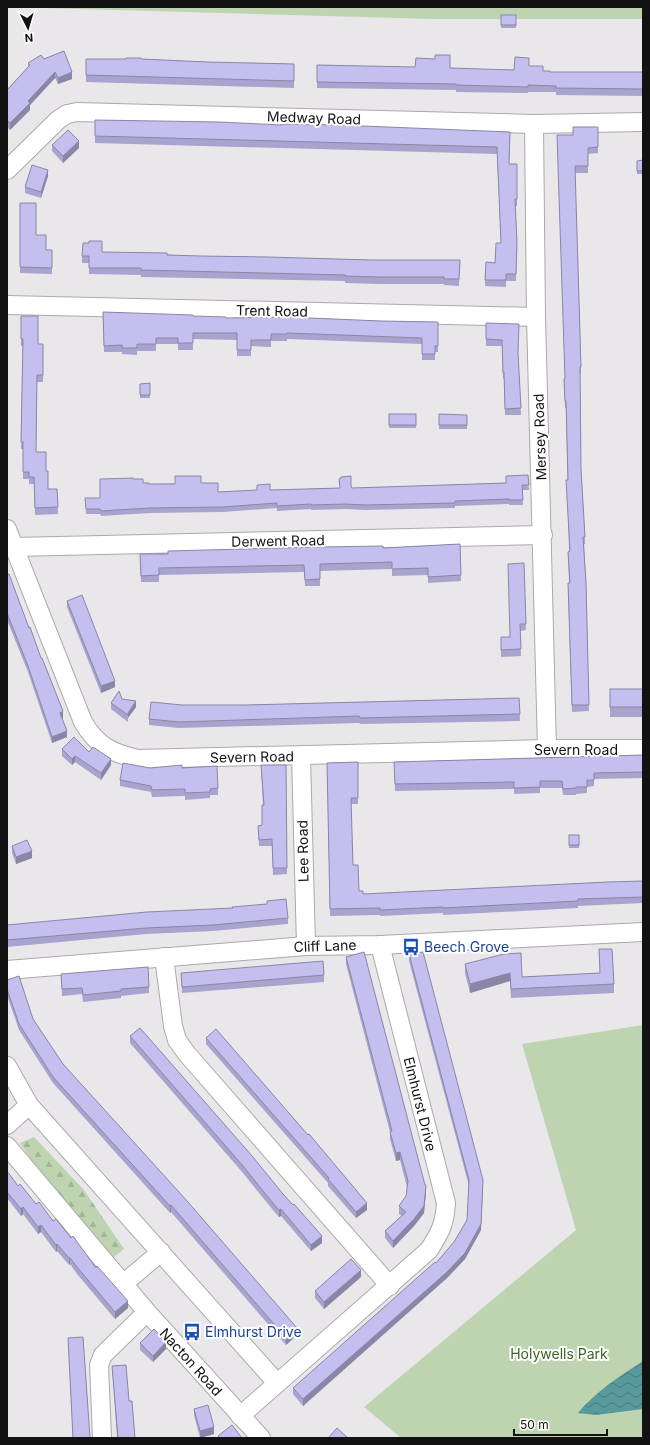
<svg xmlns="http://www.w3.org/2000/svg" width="650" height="1445" font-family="Inter,sans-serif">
<defs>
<pattern id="forest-firs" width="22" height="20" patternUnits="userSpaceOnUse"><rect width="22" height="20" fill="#bed4b0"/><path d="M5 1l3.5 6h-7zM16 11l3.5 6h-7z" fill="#a2b596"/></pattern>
<pattern id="water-waves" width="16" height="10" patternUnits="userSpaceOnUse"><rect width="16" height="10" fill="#58999b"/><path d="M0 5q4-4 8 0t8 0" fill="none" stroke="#487b7d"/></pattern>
</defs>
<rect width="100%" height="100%" fill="#eae7eb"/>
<!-- forest -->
<polygon fill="url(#forest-firs)" points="34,1137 84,1190 124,1249 113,1258 50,1188 20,1143"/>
<!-- green -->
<g fill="#bed4b0">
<polygon points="7,7 643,7 643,19 433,19"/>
<polygon points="643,1025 643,1438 401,1438 364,1407 576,1230 522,1044"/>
</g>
<!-- water -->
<path fill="url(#water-waves)" d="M643,1361v48l-47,6 -18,-2c17,-21 42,-37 65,-52z"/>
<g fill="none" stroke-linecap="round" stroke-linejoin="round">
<!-- minor casing -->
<g stroke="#aca8ac" stroke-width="20">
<g id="minor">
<polyline points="534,124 536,317 547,749"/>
<polyline points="7,170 58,120 67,114 77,112 534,124 643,122"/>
<polyline points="7,305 536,317"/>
<path d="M7,529l76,193c14,24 29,31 55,37l409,-10h96"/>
<polyline points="14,547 543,535"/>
<polyline points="301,756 306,946"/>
<polyline points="164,957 173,1026 177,1040 187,1054 390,1286"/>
<polyline points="7,970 306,946 380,945 643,932"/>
<polyline points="7,1066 29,1105 277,1383"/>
<polyline points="7,1125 29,1105"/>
<polyline points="7,1146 147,1312 261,1438"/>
<polyline points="123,1284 161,1252"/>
<path d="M240,1416l189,-166c11,-17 16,-27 17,-47l-66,-258"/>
<polyline points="102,1438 99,1365 103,1355 147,1312"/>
</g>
</g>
<!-- minor -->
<use href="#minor" stroke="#fff" stroke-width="18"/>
</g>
<!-- wall -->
<g fill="#a9a4ce">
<rect x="501" y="15" width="15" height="13"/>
<polygon points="44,59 72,79 58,84 55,78 30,105 30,110 10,130 7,127 7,90 28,67 28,63"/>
<polygon points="86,59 141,59 207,62 294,64 294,88 86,82"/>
<polygon points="317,65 514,70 529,66 543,71 550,72 643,72 643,96 556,95 556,92 528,92 528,93 456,92 456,90 317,88"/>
<polygon points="95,120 510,132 509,164 517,164 517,206 515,206 517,243 516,281 506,281 506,287 485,286 486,262 495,263 501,243 497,154 95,143"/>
<polygon points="598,127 598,153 588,154 588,173 575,173 581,367 581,374 580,374 581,469 585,537 585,544 584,544 586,583 589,711 572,712 568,590 569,583 568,552 569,551 566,408 565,408 564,379 565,379 573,135"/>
<polygon points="52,145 79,148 63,163 52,151"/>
<polygon points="643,160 643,174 637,174 637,161"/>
<polygon points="48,176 41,198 25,193 25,187"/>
<polygon points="20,203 36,235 46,250 52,250 52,274 20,273"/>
<polygon points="89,243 102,252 200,256 371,260 460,260 459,286 444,285 444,284 379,284 345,283 345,281 141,277 141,275 89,274 89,263 82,263 82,256"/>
<polygon points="103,312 226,318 381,321 438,322 438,352 435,352 435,360 422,360 422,344 287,339 287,341 271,341 271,347 251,346 251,356 237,356 237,340 193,339 193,350 178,350 178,344 156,344 156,351 137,351 137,355 122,354 122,352 104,352"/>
<polygon points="21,316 38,344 43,363 43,382 37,382 36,452 46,471 48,489 57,489 58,514 35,515 34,484 29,484 29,479 23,479 23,449 21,449 23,346 21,346"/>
<polygon points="486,323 518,356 521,415 505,415 504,378 503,379 502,346 486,346"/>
<polygon points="150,383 150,398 140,398 140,384"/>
<rect x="389" y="414" width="27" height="14"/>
<polygon points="439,414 467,415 467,429 439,429"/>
<polygon points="528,475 529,490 522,490 523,505 509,505 509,504 455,506 455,508 365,510 346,509 311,510 311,509 277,511 277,508 223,512 150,513 101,516 100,514 86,514 85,498 100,498 133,479 143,483 149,484 201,483 218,492 339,488 351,486 352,488 506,483"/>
<polygon points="460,544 461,581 428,583 428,575 392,576 392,569 320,571 320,586 305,586 304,572 159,575 159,582 141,582 140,554 383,548"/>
<polygon points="524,563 526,630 520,631 521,656 501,657 501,637 510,637"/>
<polygon points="7,575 29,628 63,718 62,718 67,737 52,743 28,672 7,620"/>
<polygon points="67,601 115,687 101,693 67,607"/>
<rect x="610" y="689" width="33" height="28"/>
<polygon points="519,698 520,721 360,724 359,723 179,728 149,725 149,719 182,705 246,705"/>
<polygon points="122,699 136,707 128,718 128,722 111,709 111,703"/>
<polygon points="62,749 89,752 111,765 101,780 75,762 72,765 62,756"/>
<polygon points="643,755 643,778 594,779 594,786 587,787 587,793 576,794 576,795 563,795 562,788 540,788 540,793 514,794 514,789 395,791 394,762"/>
<polygon points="358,762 358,804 351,804 353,865 359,891 363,894 643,881 643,903 578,906 578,908 443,915 443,913 380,916 380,915 330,916 327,763"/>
<polygon points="261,765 286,765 287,874 273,875 272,846 259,846 258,826 262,825 263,805"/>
<polygon points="150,768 182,768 218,788 218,795 210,795 210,798 185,800 185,796 152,797 151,792 120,786 120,780"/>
<rect x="569" y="835" width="10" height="13"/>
<polygon points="12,846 32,858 16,864 12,853"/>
<polygon points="288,918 288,924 213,931 146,934 7,947 7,925"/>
<polygon points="599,949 614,984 614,993 511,998 510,981 470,993 465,973 465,964 522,977 600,973"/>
<polygon points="423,952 481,1230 465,1259 447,1278 303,1406 293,1394 293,1388 436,1263 454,1242 467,1220 469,1186 409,961 409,954"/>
<polygon points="346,957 426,1192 424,1213 414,1226 393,1248 385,1238 385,1231 402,1216 399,1214 399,1206 406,1196 407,1187 400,1160 396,1161 390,1139 390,1132 346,964"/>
<polygon points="181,973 324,975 324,982 182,993"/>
<polygon points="61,974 149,987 149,993 121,996 121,998 83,1002 82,994 62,996"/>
<polygon points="7,980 63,1064 297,1335 286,1345 171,1212 170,1213 53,1083 19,1030 7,995"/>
<polygon points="130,1036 283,1194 293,1205 322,1243 311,1251 281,1216 279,1217 272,1209 243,1173 130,1043"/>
<polygon points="206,1038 367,1210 356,1218 328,1186 328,1183 206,1044"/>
<polygon points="7,1171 18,1186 36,1204 71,1238 96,1268 128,1308 115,1319 77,1274 70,1264 69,1265 57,1251 56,1252 41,1232 38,1234 23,1214 21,1216 7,1198"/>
<polygon points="361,1277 324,1309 315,1298 315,1291"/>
<polygon points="68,1338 90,1438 73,1438"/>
<polygon points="140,1343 166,1349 153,1362 140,1350"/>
<polygon points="112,1366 129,1401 135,1438 117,1438"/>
<polygon points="194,1409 214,1434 200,1438 194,1415"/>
</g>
<!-- shaded-wall -->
<g fill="#8986a7">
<polygon points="55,72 55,78 30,105 30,110 10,130 10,123 28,101"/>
<polygon points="72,72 72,79 58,84 58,78"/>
<polygon points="79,141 79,148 63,163 63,156"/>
<polygon points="48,170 48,176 41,198 41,192"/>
<polygon points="115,681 115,687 101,693 101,686"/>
<polygon points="136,701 136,707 128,718 128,713"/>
<polygon points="63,711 63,718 60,719 60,713"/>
<polygon points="67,731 67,737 52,743 52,737"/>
<polygon points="75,756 75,762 72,765 72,759"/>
<polygon points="111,759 111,765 101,780 101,773"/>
<polygon points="32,851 32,858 16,864 16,857"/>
<polygon points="510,973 510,981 470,993 470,984"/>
<polygon points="400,1152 400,1160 396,1161 396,1153"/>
<polygon points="426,1185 426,1192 424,1213 414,1226 393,1248 393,1241"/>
<polygon points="483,1186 481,1230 465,1259 447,1278 303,1406 303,1399 447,1272"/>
<polygon points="367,1203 367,1210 356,1218 356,1212"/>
<polygon points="171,1205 171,1212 170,1213 170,1206"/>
<polygon points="23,1207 23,1214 21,1216 21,1209"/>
<polygon points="281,1209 281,1216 279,1217 279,1210"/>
<polygon points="41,1225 41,1232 38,1234 38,1227"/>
<polygon points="322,1236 322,1243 311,1251 311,1245"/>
<polygon points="57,1244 57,1251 56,1252 56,1245"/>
<polygon points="69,1258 70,1258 70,1264 69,1265"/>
<polygon points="361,1270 361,1277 324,1309 324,1302"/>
<polygon points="128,1301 128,1308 115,1319 115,1312"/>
<polygon points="297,1328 297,1335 286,1345 286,1338"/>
<polygon points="166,1342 166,1349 153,1362 153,1356"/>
<polygon points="214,1427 214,1434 200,1438 200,1431"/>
</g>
<!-- building -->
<g fill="#c4bfef" stroke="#8986a7">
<rect x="501" y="15" width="15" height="10"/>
<polygon points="64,51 72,72 58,78 55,72 28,101 30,103 10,123 7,121 7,90 30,65 28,63 41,55 44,59"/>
<polygon points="435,55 450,55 450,68 514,70 515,57 529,58 529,66 543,66 543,71 550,71 550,72 643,72 643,89 556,88 556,86 528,85 528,87 456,85 456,84 317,82 317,65 415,67 416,58 435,59"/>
<polygon points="126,58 141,58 141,59 207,62 294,64 294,81 86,75 86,59 126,59"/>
<polygon points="95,120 219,122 282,125 282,124 338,125 510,132 509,164 517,164 517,199 515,199 517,243 516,274 506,274 506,280 485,280 486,262 495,263 496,243 501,243 497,147 95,136"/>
<polygon points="573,127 598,127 598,147 588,148 588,166 575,166 581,367 580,367 581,469 585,537 583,537 586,583 589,705 572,705 568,583 570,583 568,552 570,551 566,480 568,480 566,401 565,401 564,379 565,379 557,135 573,135"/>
<polygon points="68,130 79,141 63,156 52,145"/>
<polygon points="643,160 643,171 637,171 637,161"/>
<polygon points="32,165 48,170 41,192 25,187"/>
<polygon points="20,203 36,203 36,235 46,235 46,250 52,250 52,268 20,267"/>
<polygon points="89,241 102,241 102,252 167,253 167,255 200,256 268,257 371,260 460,260 459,279 444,279 444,277 379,277 345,276 345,275 141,270 141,268 89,268 89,256 82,256 83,243 89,243"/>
<polygon points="103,312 193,315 193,316 226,317 226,318 287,317 381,321 438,322 438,346 435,346 435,354 422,354 422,338 287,333 287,334 271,334 271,340 251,340 251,350 237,350 237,333 193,333 193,343 178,343 178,338 156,338 156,344 137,344 137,348 122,348 122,345 104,346"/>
<polygon points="21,316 38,316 38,344 43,344 43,375 37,375 36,452 46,452 46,471 48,471 48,489 57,489 58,507 35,508 34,477 29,477 29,472 23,472 23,442 21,442 23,339 21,339"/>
<polygon points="486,323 519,324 518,353 521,408 505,409 504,372 503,372 502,340 486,339"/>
<polygon points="150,383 150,395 140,395 140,384"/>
<rect x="389" y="414" width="27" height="11"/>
<polygon points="439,414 467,415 467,425 439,425"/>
<polygon points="528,475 529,485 522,485 523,500 509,500 509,499 455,501 455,503 365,505 346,504 311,505 311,504 277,506 277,503 223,507 150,508 101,511 100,509 86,509 85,498 100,498 100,479 133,478 133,479 143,479 143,483 149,483 149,484 175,484 175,476 201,476 201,483 218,483 218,492 257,490 257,485 270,484 270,490 340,488 339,479 341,478 341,477 351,476 351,486 352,488 506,483 506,476"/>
<polygon points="460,544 461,575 428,577 428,568 392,569 392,562 320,564 320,579 305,580 304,565 159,568 159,575 141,576 140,554 168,554 168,551 319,547 383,546 383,548"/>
<polygon points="524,563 526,624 520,624 521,649 501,650 501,637 510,637 508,564"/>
<polygon points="9,574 29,628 30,627 41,658 42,658 63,711 60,713 67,731 52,737 28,666 7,613 7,575"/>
<polygon points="82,595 115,681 101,686 67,601"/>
<rect x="610" y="689" width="33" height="18"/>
<polygon points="119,691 122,699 136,701 128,713 128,715 111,703"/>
<polygon points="519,698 520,714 360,718 359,716 179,722 149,719 151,702 182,705 246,705"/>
<polygon points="74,737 89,752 93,747 111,759 101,773 75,756 72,759 62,749"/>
<polygon points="643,755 643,772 594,773 594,780 587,780 587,787 576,787 576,788 563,789 562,781 540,781 540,787 514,788 514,782 395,784 394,762"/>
<polygon points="358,762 358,798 351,798 353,865 358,865 359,891 363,891 363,894 608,882 643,881 643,897 578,899 578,901 443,908 443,907 380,910 380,908 330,909 327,763"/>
<polygon points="123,763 150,768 182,765 182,768 217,766 218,788 210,789 210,792 185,793 185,789 152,790 151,786 120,780"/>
<polygon points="261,765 286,765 287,868 273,868 272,839 259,840 258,826 262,825 262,805 264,805"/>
<rect x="569" y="835" width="10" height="10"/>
<polygon points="27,840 32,851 16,857 12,846"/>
<polygon points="286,899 288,918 213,925 146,928 7,940 7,925 147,912 233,908 232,907 267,904 267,901"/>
<polygon points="599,949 612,949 614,984 511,989 510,973 470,984 465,964 504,954 521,953 522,977 600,973"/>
<polygon points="364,952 425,1185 426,1185 424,1206 414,1219 393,1241 385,1231 406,1212 399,1206 406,1196 408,1181 400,1152 396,1153 390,1132 392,1131 346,957"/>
<polygon points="423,952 483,1180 481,1224 465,1253 447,1272 303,1399 293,1388 435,1262 436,1263 454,1242 467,1220 469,1180 409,954"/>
<polygon points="323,961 324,975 182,987 181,973"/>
<polygon points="148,967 149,987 121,989 121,991 83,995 82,988 62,989 61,974"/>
<polygon points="19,976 33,1019 63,1064 188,1202 297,1328 286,1338 171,1205 170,1206 53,1077 19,1024 7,989 7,980"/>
<polygon points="140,1028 253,1157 283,1194 293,1205 294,1204 322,1236 311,1245 281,1209 279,1210 272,1202 243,1166 130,1036"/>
<polygon points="216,1029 308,1135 309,1134 367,1203 356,1212 328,1179 329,1178 206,1038"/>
<polygon points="7,1171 18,1186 20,1184 36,1204 39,1202 53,1221 56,1219 71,1238 73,1236 96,1268 97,1266 128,1301 115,1312 77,1267 70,1258 69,1258 57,1244 56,1245 41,1225 38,1227 23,1207 21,1209 7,1192"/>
<polygon points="351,1259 361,1270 324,1302 315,1291"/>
<polygon points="154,1329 166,1342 153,1356 140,1343"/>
<polygon points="83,1337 90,1438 73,1438 68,1338"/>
<polygon points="126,1365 129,1401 132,1401 135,1438 118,1438 112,1366"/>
<polygon points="208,1405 214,1427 200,1431 194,1409"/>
<polygon points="232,1425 242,1438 220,1438 218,1436"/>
<polygon points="337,1428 348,1438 328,1438"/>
</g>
<!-- icons -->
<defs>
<g id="bus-bare" transform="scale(1.38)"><path d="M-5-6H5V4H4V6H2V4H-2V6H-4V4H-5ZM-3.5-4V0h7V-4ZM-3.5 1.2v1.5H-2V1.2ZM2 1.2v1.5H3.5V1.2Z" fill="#1a4fb4" stroke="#fff" stroke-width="2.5" paint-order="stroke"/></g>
</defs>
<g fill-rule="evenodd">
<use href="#bus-bare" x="411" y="947"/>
<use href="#bus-bare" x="192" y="1332"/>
</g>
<g text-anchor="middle" stroke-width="4" stroke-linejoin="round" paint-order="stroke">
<!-- street labels -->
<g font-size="14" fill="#131213" stroke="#fff">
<text transform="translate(314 118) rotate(2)" y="5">Medway Road</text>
<text transform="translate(272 311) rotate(1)" y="5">Trent Road</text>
<text transform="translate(540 437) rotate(-92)" y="5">Mersey Road</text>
<text transform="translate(278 541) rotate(-1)" y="5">Derwent Road</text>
<text x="576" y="755">Severn Road</text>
<text transform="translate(252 757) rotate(-1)" y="5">Severn Road</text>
<text transform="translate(303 851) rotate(-91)" y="5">Lee Road</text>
<text transform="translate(325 946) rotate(-2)" y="5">Cliff Lane</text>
<text transform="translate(420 1104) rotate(76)" y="5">Elmhurst Drive</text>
<text transform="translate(191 1362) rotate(48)" y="5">Nacton Road</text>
</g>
<!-- transit labels -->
<g font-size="14" fill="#164399" stroke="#fff" text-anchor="start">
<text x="424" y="952">Beech Grove</text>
<text x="205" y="1337">Elmhurst Drive</text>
</g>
<!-- park labels -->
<g font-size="14" fill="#3f6125" stroke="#fff">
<text x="559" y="1359">Holywells Park</text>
</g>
</g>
<!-- border -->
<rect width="650" height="1445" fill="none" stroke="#131213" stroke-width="16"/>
<!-- north arrow -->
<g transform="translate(28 28) rotate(175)" stroke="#ffffff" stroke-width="3" paint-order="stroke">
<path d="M0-3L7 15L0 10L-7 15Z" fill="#131213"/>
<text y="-6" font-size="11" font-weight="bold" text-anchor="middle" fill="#131213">N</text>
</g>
<!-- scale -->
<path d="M514 1429v6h93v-6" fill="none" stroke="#131213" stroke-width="2"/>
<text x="520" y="1429" font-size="12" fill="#131213" stroke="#ffffff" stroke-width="3" paint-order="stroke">50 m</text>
</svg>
